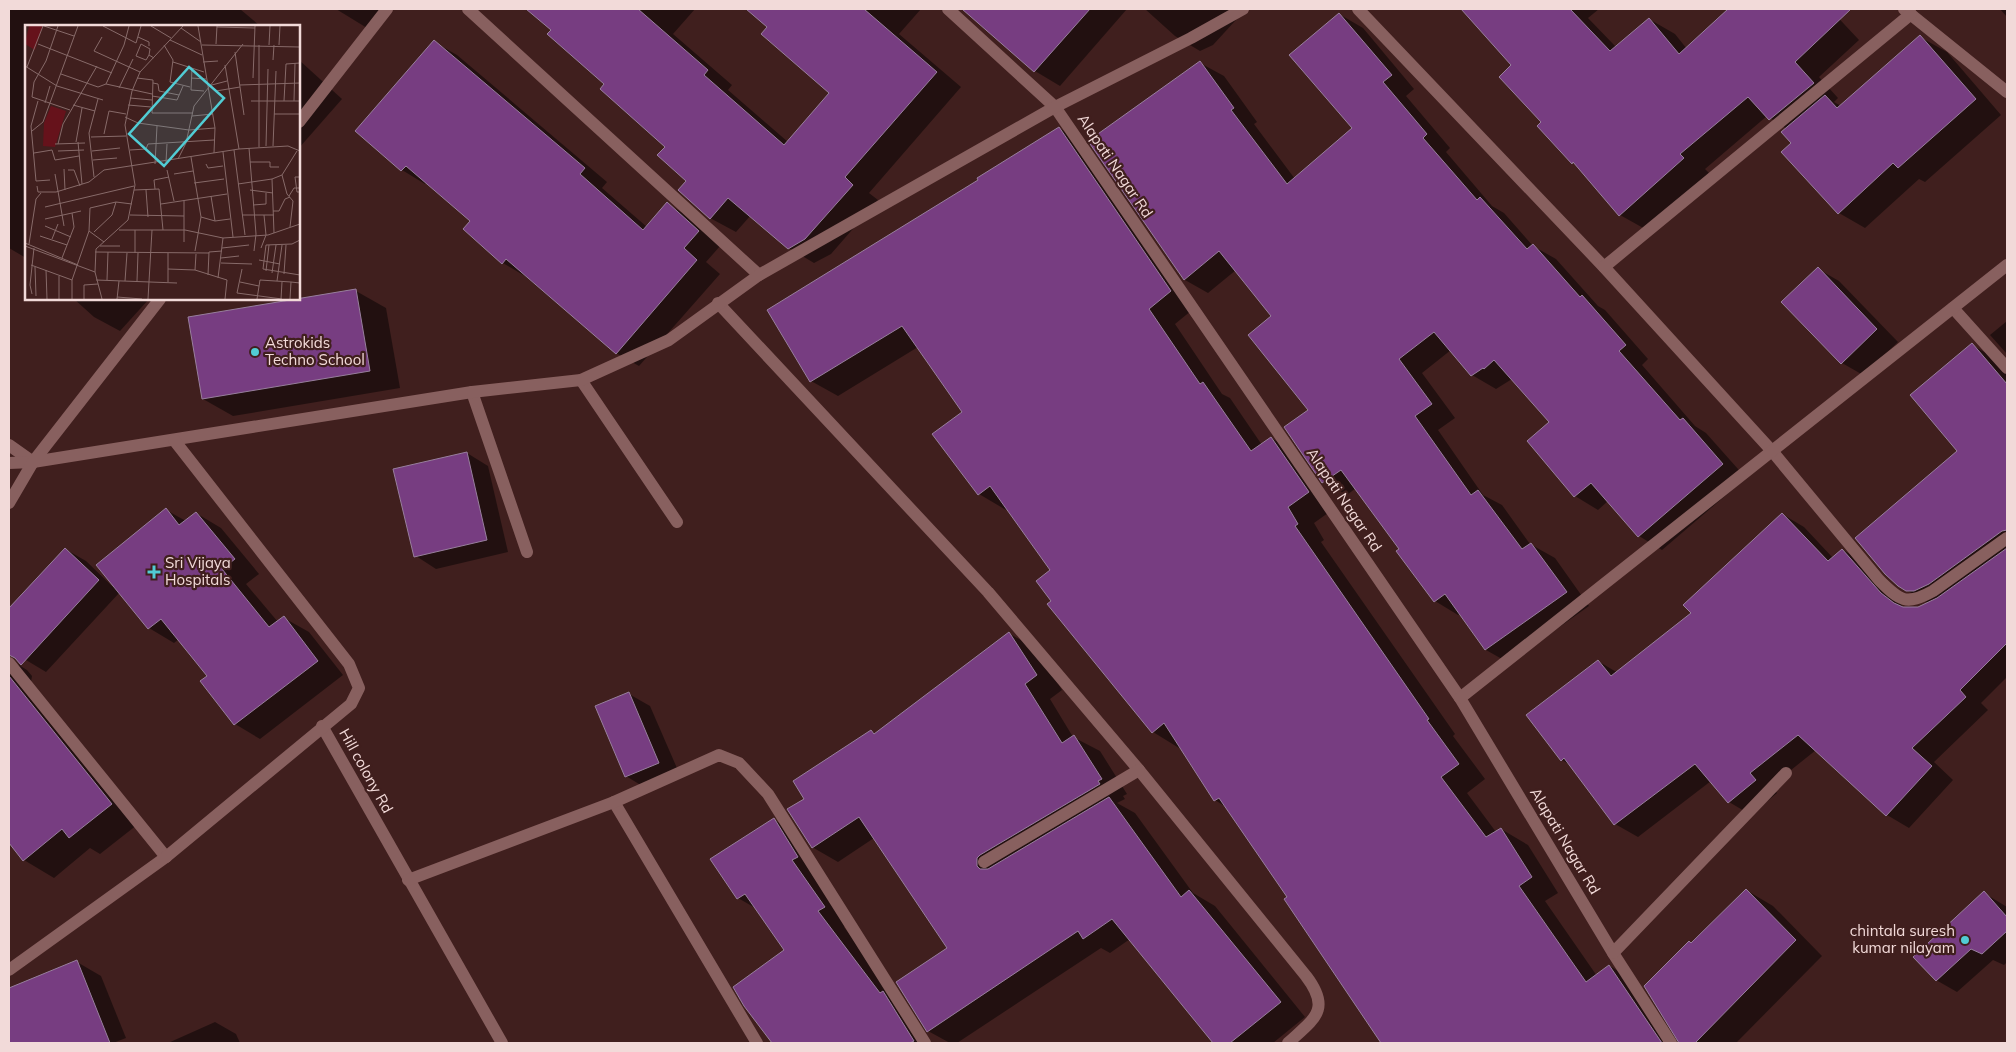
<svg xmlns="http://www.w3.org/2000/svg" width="2016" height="1052" font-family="Mulish,sans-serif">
<rect width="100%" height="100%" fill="#401f1e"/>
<!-- shadow -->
<g fill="#0007">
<polygon points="9,9 240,9 260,26 26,26 26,258 9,248"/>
<polygon points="336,9 383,9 367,28"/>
<polygon points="528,9 695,9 673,34 732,85 728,90 788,142 831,93 769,27 748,9 921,9 899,34 961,87 869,193 878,200 831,254 814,263 789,248 751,215 736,232 710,218 666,147 553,30"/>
<polygon points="997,9 1127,9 1060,86 1035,71 983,25"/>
<polygon points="1145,9 1246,9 1213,45 1200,51 1175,36"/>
<polygon points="1463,9 1599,9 1588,18 1616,47 1649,19 1675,34 1687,49 1730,9 1830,9 1859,40 1819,77 1838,98 1834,102 1841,106 1920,37 1947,52 2001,115 1925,182 1919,179 1865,228 1839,213 1793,143 1787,129 1767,116 1705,169 1709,173 1645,229 1620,215 1577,165 1538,126 1543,122 1513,65"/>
<polygon points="2000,9 2007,9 2007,17"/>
<polygon points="1339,14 1363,28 1414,89 1406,96 1450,148 1446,152 1492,206 1504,213 1533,246 1556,259 1598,306 1605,310 1648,359 1642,365 1695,426 1706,433 1746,478 1662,550 1639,536 1608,501 1598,510 1575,496 1551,423 1512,379 1496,389 1472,375 1451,350 1422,373 1455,418 1438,430 1483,495 1502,505 1530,544 1555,558 1589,606 1509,663 1486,650 1460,614 1458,615 1435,601 1401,549 1356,488 1347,495 1323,482 1310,410 1272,316 1236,270 1208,293 1185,280 1200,63 1224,76 1257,122 1254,124 1295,179 1354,128"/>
<polygon points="434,42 457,55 607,182 602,188 647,227 667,204 690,217 721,245 706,262 720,274 639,366 616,353 525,276 503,263 472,221 426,182 425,184 402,170 357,131"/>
<polygon points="299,60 342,99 299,148"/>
<polygon points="1059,128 1085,144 1197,306 1175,324 1222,394 1230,398 1262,445 1271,438 1298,453 1335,508 1314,523 1324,540 1321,542 1455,734 1453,736 1485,779 1467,793 1496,832 1501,829 1528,845 1558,893 1545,901 1597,976 1610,966 1636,982 1677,1043 1383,1043 1285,900 1288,897 1226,807 1215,800 1180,747 1179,748 1153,732 1052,601 1052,571 1008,509 1006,510 979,494 934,434 964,412 918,347 838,396 811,381 980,180"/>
<polygon points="1818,269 1839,281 1898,342 1863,375 1842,363"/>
<polygon points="356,291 386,308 400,388 233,416 203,399"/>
<polygon points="74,299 149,299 120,331 94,317"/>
<polygon points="2007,321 2007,354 1990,335"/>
<polygon points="1972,345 1993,357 2007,371 2007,555 1988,569 2007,580 2007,677 1981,703 1988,710 1934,762 1953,780 1909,828 1887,815 1816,750 1771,786 1777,793 1751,815 1729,802 1711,781 1638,837 1615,824 1570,765 1562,760 1598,661 1618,673 1693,613 1782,514 1804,527 1833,558 1843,550 1865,563 1904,608 1911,609 1930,604 1898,585 1959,451"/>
<polygon points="467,453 488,466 508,552 436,569 416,556"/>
<polygon points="166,510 186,521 196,513 221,528 259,574 246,584 278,622 284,618 309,632 343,675 260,739 235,724 209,676 179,639 174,643 149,628 120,592 46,672 26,660 9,644 9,610 65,549 86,561 113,587"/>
<polygon points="1010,634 1035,648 1062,690 1050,699 1073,737 1100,751 1127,794 1123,796 1125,799 1117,803 1135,813 1193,893 1215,906 1305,1017 1273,1043 1215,1043 1130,939 1110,953 1101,948 957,1043 950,1043 928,1031 949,948 874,838 838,862 812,847 806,799 871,731 876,734"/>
<polygon points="9,659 27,670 32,676 31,682 142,821 100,854 90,848 54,878 24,860 9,841"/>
<polygon points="629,694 650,706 680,775 647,789 626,776"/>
<polygon points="774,820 800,835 850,922 844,927 901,1003 909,1008 931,1043 774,1043 745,1005 786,950 757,909 738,898"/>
<polygon points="1746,890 1773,906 1822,956 1736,1043 1679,1043 1691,944"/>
<polygon points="1984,893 2007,907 2007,962 2004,965 1993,960 1957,992 1936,980"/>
<polygon points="77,962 101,976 126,1038 113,1043 9,1043 9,989"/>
<polygon points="215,1022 236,1034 240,1043 168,1043"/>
</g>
<!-- building -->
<g fill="#773d81" stroke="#987f9d">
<polygon points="526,9 638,9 708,70 704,75 784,145 829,93 761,34 767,27 746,9 864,9 937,72 845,177 853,185 805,239 788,249 728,198 710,219 678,190 686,181 657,155 665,147 600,89 604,84 547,34 551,30"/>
<polygon points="962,9 1090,9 1034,72"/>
<polygon points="1461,9 1570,9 1610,51 1649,18 1679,54 1728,9 1851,9 1795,62 1814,83 1769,120 1748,97 1680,154 1684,158 1619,216 1573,162 1572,164 1537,126 1541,122 1499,77 1511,65"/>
<polygon points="1339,13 1392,75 1383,82 1427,134 1423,138 1477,200 1480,197 1527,249 1533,244 1580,297 1582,295 1626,345 1619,351 1680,420 1683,418 1723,464 1638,537 1591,483 1574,497 1527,441 1549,422 1494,360 1484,369 1483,368 1471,376 1434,332 1399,359 1432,404 1415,416 1471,495 1478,490 1522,549 1531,543 1567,592 1485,650 1445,594 1434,602 1396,551 1399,549 1341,470 1322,483 1284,427 1308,410 1248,335 1271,316 1219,251 1184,280 1088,141 1200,61 1234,108 1231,110 1287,184 1352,128 1289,55"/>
<polygon points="1920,35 1976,99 1898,168 1893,163 1838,214 1781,152 1791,143 1781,132 1825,95 1837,108"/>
<polygon points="434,40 585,168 580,174 643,230 667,202 699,231 684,248 697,260 616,354 506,259 502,264 463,229 470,221 406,166 401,171 355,131"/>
<polygon points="1059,127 1171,291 1149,309 1200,384 1203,382 1251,451 1271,437 1309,492 1288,507 1298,524 1295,526 1429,719 1427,720 1459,764 1441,777 1486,837 1501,828 1532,877 1519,886 1586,982 1609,965 1662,1043 1381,1043 1284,899 1287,897 1219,798 1214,801 1164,723 1152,733 1047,604 1051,601 1036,581 1050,570 990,486 978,495 932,434 962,412 902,326 810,382 767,310 978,180 977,178"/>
<polygon points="1818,267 1877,329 1841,364 1781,302"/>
<polygon points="356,289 370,371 202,399 188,317"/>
<polygon points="1972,343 2007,384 2007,530 2002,531 1929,584 1914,591 1906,591 1898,586 1885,574 1855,538 1957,451 1910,395"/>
<polygon points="467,452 487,540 414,557 393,469"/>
<polygon points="166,508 179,525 196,512 235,559 222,569 269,627 284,616 318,661 234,725 200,681 207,676 161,619 148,629 96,565"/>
<polygon points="1782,513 1828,561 1842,549 1881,593 1894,603 1903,607 1918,607 1937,598 2007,548 2007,643 1960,690 1966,697 1912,748 1932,766 1886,816 1798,735 1750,773 1756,780 1728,803 1695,764 1614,825 1564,758 1561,761 1526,715 1598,660 1611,676 1691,613 1683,605"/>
<polygon points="65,548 99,580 21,665 15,658 9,655 9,608"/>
<polygon points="1009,632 1037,675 1025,684 1062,743 1074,735 1102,779 1098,781 1100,784 980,855 977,858 977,866 980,869 988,869 1109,797 1181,897 1189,890 1281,1002 1230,1043 1213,1043 1112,919 1083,939 1078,931 927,1032 896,982 947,948 859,817 812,848 787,809 804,799 793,781 871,730 874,734"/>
<polygon points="9,676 112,804 69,838 62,829 23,861 9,843"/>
<polygon points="629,692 659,763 625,777 595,706"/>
<polygon points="774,818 798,857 792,860 825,907 818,911 880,993 883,991 914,1041 910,1043 772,1043 744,1006 733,987 784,950 745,894 737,899 710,859"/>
<polygon points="1746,889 1796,940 1695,1043 1679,1043 1644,986 1689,941 1691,943"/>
<polygon points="1984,891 2007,917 2007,931 1982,954 1971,949 1936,981 1913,957"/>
<polygon points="77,960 110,1043 9,1043 9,988"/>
</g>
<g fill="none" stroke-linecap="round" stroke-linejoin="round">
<!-- minor -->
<g stroke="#88605f" stroke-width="12">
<polyline points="468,9 759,275"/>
<polyline points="948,9 1055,107 1460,698 1613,953 1671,1043"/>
<path d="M1358,9l246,258 168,184 107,129c21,21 27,26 54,11l74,-53"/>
<polyline points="1904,9 2007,92"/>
<polyline points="299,122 387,9"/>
<polyline points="1604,267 1911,14"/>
<path d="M718,303l270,289 151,178 167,206c26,34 8,43 -18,67"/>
<polyline points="1953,308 2007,368"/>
<polyline points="581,380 677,522"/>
<polyline points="472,392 527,552"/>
<polyline points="9,445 33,462"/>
<polyline points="9,463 33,462 472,392 581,380 669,340 759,275 1055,107 1191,38 1243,9"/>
<polyline points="9,503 33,462 160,299"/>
<polyline points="9,663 166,857"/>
<polyline points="1460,698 2007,265"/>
<polyline points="322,726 502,1043"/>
<polyline points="614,802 757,1043"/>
<polyline points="984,862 1139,770"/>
<polyline points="408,880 614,802 719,755 739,763 768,794 925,1043"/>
<polyline points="1613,953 1786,773"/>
<polyline points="9,970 166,857 351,704 359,688 349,664 174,440"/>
</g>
</g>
<!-- markers -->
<g fill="#51ccd4" stroke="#401f1e" stroke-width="2">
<circle cx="255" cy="352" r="5"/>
<path d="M151.5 564.5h5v5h5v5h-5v5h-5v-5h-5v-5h5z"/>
<circle cx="1965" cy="940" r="5"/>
</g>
<g text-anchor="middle" stroke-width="4.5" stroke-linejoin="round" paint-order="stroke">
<!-- street labels -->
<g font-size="15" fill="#f2dad9" stroke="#401f1e">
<text transform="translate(1115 166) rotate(56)" y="5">Alapati Nagar Rd</text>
<text transform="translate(1344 500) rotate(56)" y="5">Alapati Nagar Rd</text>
<text transform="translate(366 771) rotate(61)" y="5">Hill colony Rd</text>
<text transform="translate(1565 841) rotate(59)" y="5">Alapati Nagar Rd</text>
</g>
<!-- poi labels -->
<g font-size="15" fill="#f2dad9" stroke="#401f1e" text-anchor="start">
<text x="265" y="348">Astrokids<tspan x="265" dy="17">Techno School</tspan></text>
<text x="165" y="568">Sri Vijaya<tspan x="165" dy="17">Hospitals</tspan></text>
<text x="1955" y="936" text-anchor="end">chintala suresh<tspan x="1955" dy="17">kumar nilayam</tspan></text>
</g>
</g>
<!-- overview -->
<g transform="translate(25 25)">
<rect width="275" height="275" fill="#401f1e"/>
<path d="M4,1h14l-8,24 -10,-6zM26,81l15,5 -11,36 -12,-1 1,-23z" fill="#66121b"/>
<path fill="none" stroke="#876a69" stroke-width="1" d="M19,1l30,10M33,1l-12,35 -12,21 -2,15 38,13M78,1l33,17 5,-17M126,1l20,12M173,1l17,102 -1,25M192,2l38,1M156,3l20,14M77,12l-8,14 46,21M113,12l11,5v4M145,15l32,15M13,19l74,29M191,19l1,-18M139,20l9,15 -3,22 20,5M177,20l98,2M244,20l1,-19M254,20l1,-19M210,27l9,63M124,30l1,-6 -9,-5 -5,12 10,4 3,-5 5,3M248,35l1,-15M148,37l31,10M178,37l15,-1M200,40l14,84M0,41l32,20 46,14M2,42l16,-41M167,43l-1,22 13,1M36,49l37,13 8,-3 46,10M112,53l16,2 -1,33h41M166,53l15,1M228,53l2,-52M128,58l5,1 1,7 20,4M81,59l18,-39 5,-19M215,60l60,-2M183,61l19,-5M94,63l14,-29M191,66l24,-4M127,71l25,4 6,-14M105,73l22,2M13,76l-7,25 5,55 14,-1M226,76h49M259,76l2,-37 14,-1M269,76l1,-38M20,78l5,-17M48,80l22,6M103,80l23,2M249,89h26M167,91l21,-2M100,92l13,6 51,7 26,-2M7,106l11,-9 35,-96M79,109l5,-23 17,3M66,112l35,-1M51,117l6,-34M53,117l4,42M30,119l30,-1M33,119l5,-20 34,-58M241,121l2,-77M248,121l3,-75M234,122v-102M224,123l7,86 -2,17M105,125l16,-1 2,-5 66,-4M209,125l11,85M33,126l26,-1M67,126l28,-3M198,127l10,85M9,128l18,-3 3,10 24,-4M166,132l10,60 -6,34M153,134l8,-16 8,-37 49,-62M68,135l24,-2M141,137l1,-18M225,137h20v5h9M130,139l2,-38M181,139l2,4 15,-2M39,144l1,21M43,145h6l6,16M142,145l7,31M30,149l9,52M149,149l19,-3M257,150l5,19 6,7 -3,26M69,152l-5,-44 9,-34M275,152h-5l2,15h3M247,154l2,54M169,158l30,-4M213,159l34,-5 10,-4 15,-24M12,161l1,6h18l33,-10 15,-12 135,-21 49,-3 12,5M130,164l-1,-9 15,-3M109,165l25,-1 4,41M121,165l2,27M225,165l23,3M186,171l4,25M264,171l5,-8h6M159,175v42M136,179l66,-10M228,180l13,-1v-11M20,182l89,-21M248,186h6l6,-12 5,-2M105,190l54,1M217,190h32M176,192l14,4 15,-2M20,194l36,-8M20,201l26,11M94,205h66l38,8 45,-3 32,-11M64,206l15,11M69,207l18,-17 4,-13M15,211l27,9M27,214l6,-15M275,215l-8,4 -26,1 -3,24 37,6M0,218l53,22M4,219l7,-45 5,-6M0,221l70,26M75,221h20M197,223l27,-3M236,223l5,-13 -2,-20M70,227l114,1M110,228v-23M143,228v29M37,233l12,-31 -2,-14M196,233l18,-2M234,235l21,4M196,238l31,1M6,240l41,15M10,242l1,29M143,244l27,1 32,10 -2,19M217,244l-5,24 45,6M21,245l1,29M170,245l1,-16M241,246l3,-26M247,248l4,-28M259,249l2,-29M183,250l1,-23 13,-1M34,251v23M193,253l5,-40M71,255l81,3M82,255l1,-28M100,256l2,-28M112,256l1,-28M252,256l5,-36M215,257l19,4M7,269l-2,-9 4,-37M92,272l25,2M47,274v-19l17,-49 1,-23 26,-6 16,2M59,274v-14l14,-1M77,274l-7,-27 1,-23 32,-29 7,-35 -10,-60 7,-34 8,-19 43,-46M92,274l2,-18M123,274l4,-69M232,274l3,-19 31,2M256,274l1,-17M265,274l1,-17 9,1"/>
<path fill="#51ccd4" fill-opacity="0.15" stroke="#51ccd4" stroke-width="2.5" d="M164,42l35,31 -60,68 -35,-32z"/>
<rect width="275" height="275" fill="none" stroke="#f2dad9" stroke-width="2.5"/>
</g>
<!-- border -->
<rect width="2016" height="1052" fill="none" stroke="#f2dad9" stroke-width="20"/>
</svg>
